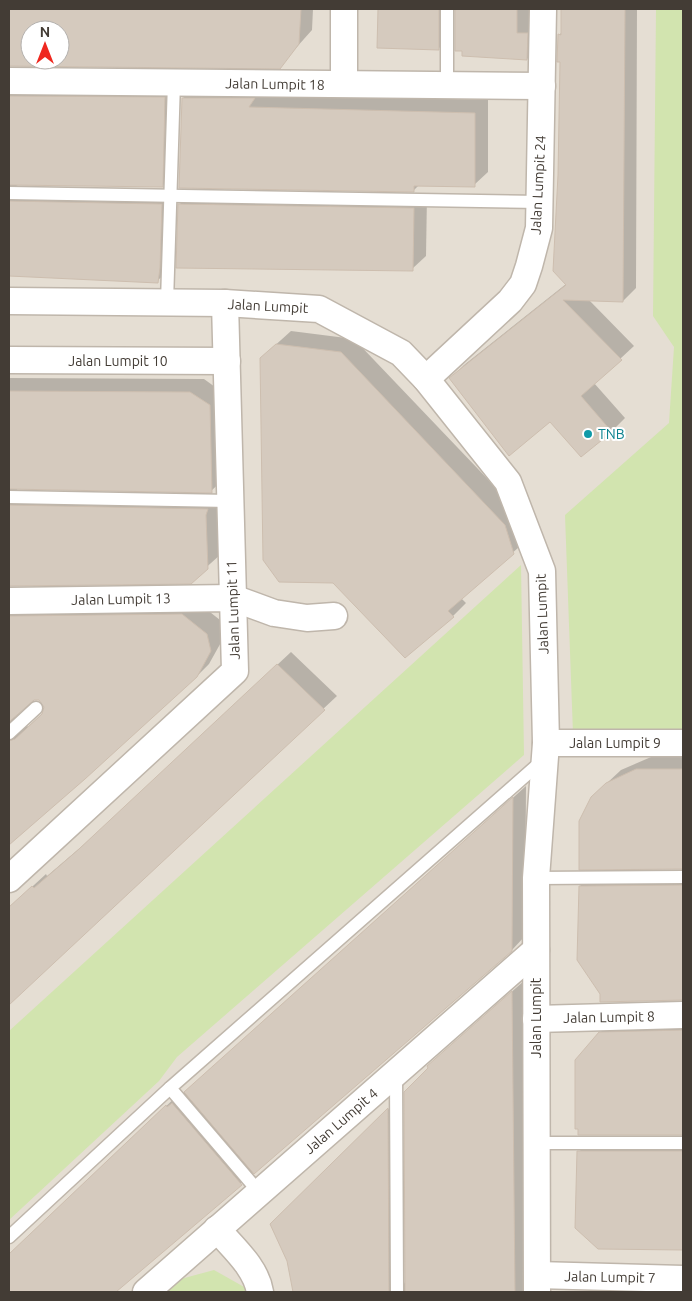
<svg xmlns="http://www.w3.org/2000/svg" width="692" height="1301" font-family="Ubuntu,sans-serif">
<rect width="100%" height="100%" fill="#f1ece5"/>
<!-- residential -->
<path fill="#e5ded3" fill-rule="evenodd" d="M9,9h674v1283h-674zM30,30h30v30h-30z"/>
<!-- green -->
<g fill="#d2e4af">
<polygon points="656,9 683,9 683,731 573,734 565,515 669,423 674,347 653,316"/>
<polygon points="521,565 524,755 177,1057 159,1081 9,1220 9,1031"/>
<polygon points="214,1270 253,1292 164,1292 177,1280"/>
</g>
<!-- shadow -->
<g fill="#0003" fill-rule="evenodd">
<path d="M9,9h304l-1,21 -33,37 -270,-2zM30,30h30v30h-30z"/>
<polygon points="380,9 452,9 452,36 438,49 379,47"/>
<polygon points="456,9 530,9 540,46 527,59 456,49"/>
<polygon points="562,9 637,9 636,288 623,301 589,300 634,346 594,383 625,418 612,431 581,455 550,421 451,378 464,365 566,284 559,175 561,61 559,35 562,32"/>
<polygon points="9,74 178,85 175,173 162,186 14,184 22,188 175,191 171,268 157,281 9,275"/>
<polygon points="196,85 260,94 488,100 488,172 474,185 419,185 414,190 183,98"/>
<polygon points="193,191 427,195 426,256 412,269 179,205"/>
<polygon points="291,331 354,339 518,511 527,540 461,598 466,603 453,616 405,656 261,358"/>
<polygon points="9,378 204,379 222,392 225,478 211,491 16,488 18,491 23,492 220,496 221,554 190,582 9,585"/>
<path d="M9,594l187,7 24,19 4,17 -15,27 -14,14 -186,166zM39,699l6,7 -2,7 -14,13 -8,2 -7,-8 2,-6 14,-13z"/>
<polygon points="291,652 337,696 9,1002 9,908 46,874 47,876 94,836"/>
<polygon points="651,757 683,757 683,868 581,868 606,784 621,770"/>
<polygon points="526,786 525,936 512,950 114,1292 9,1292 9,1255 180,1093 181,1094 186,1091"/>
<polygon points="683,872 683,999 601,1001 601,993 580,886 593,873"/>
<polygon points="525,980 528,1292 294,1292 289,1261 272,1224 401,1097 402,1278 406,1286 430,1068 428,1066"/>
<polygon points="683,1018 683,1134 579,1134 600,1033 614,1020"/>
<polygon points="592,1138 683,1138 683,1249 598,1248 579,1152"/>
<polygon points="611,1284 683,1285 683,1292 603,1292"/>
</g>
<!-- building -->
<g fill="#d5cabe" stroke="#cdbeaf" fill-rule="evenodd">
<path d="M9,9h292l-2,35 -19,25 -271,-3zM30,30h30v30h-30z"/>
<polygon points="378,9 439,9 439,50 377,48"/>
<polygon points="455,9 517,9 517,33 528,33 527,60 462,56 462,51 455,51"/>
<polygon points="561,9 625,9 623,302 563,300 622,360 581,396 612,432 581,457 550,422 509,456 449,378 566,285 553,271 558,175 560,62 557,62 558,34 561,35"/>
<polygon points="9,96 165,97 163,187 9,185"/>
<polygon points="182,98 255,98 249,107 475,113 475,187 414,186 414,192 179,188"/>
<polygon points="9,201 162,204 160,268 158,283 9,276"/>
<polygon points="178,204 414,208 413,271 176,268"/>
<polygon points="276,344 341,352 505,525 514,554 448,611 454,617 405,658 333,583 279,582 263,560 260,358"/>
<polygon points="9,391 190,392 210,405 212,493 9,489"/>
<polygon points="9,505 208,509 206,515 208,569 191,584 9,586"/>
<polygon points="182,614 207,634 211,651 197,677 85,779 9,845 9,741 15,739 42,714 44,707 39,700 34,700 9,722 9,616"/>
<polygon points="277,664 325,710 9,1005 9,907 32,886 34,888 79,849"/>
<polygon points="636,769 683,769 683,869 579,870 579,821 591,797 606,783"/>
<polygon points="513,797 512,951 254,1174 184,1092"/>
<polygon points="683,885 683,1000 600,1002 600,994 577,960 579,886"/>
<polygon points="512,991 515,1292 405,1292 404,1092 428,1068 427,1066"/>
<polygon points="683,1030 683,1135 578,1135 578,1129 575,1129 575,1060 599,1032"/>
<polygon points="172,1103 242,1185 116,1292 9,1292 9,1254 166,1105 167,1107"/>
<polygon points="388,1108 389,1292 293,1292 287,1261 270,1224"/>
<polygon points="577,1151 683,1151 683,1250 598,1249 575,1228"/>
</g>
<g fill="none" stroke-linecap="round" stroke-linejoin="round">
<!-- service casing -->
<g stroke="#bfb6ab" stroke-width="15">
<g id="service">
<polyline points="447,85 447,9"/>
<polyline points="9,193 540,202"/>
<polyline points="167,302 174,82"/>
<polyline points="9,497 230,501"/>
<polyline points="9,733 36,708"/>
<polyline points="536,878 683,877"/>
<polyline points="396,1075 397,1292"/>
<polyline points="536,1143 683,1143"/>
<polyline points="259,1192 170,1088 542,761"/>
<polyline points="9,1237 170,1088"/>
</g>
</g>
<!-- minor casing -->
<g stroke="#bfb6ab" stroke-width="29">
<g id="minor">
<polyline points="344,9 344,84"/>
<polyline points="9,81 542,86"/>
<polyline points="9,301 225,303 319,309 401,353 426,379 508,482 542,571 546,743 536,878 537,1292"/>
<polyline points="9,360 227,361"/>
<polyline points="426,379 510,301 523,284 529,266 539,228 543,9"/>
<polyline points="9,601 233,598 274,613 307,618 334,616"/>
<polyline points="546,743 683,743"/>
<polyline points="9,879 235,671 225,303"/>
<polyline points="536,1019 683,1015"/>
<path d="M217,1229c16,19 39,38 43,63"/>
<polyline points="537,1275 683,1279"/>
<polyline points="146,1292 536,950"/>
</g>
</g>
<!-- service -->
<use href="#service" stroke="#fff" stroke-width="12"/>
<!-- minor -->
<use href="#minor" stroke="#fff" stroke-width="26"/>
</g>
<!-- markers -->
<circle fill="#0f9aa8" stroke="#fff" stroke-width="2" cx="588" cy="434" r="5"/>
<g text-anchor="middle" stroke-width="4" stroke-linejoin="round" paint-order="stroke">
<!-- street labels -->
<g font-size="14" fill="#433c35" stroke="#fff">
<text transform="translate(275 84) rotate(1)" y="5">Jalan Lumpit 18</text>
<text transform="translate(538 185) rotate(-87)" y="5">Jalan Lumpit 24</text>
<text transform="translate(268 306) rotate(3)" y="5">Jalan Lumpit</text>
<text x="118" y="366">Jalan Lumpit 10</text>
<text transform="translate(121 599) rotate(-1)" y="5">Jalan Lumpit 13</text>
<text transform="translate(233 610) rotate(-92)" y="5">Jalan Lumpit 11</text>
<text transform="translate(542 614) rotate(-92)" y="5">Jalan Lumpit</text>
<text x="615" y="748">Jalan Lumpit 9</text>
<text transform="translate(609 1017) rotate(-1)" y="5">Jalan Lumpit 8</text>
<text transform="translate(536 1018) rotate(-90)" y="5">Jalan Lumpit</text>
<text transform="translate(341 1121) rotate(-41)" y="5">Jalan Lumpit 4</text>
<text transform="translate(610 1277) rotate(1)" y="5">Jalan Lumpit 7</text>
</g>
<!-- culture labels -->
<g font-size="14" fill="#0d838f" stroke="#fff" text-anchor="start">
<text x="598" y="439">TNB</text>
</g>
</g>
<!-- border -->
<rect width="692" height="1301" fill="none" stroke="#433c35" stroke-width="20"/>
<!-- north arrow -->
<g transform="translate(45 45)"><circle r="24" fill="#ffffff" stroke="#b4b1ae"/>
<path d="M0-4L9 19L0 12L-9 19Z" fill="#ef281f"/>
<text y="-8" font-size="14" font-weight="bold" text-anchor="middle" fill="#433c35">N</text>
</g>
</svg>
